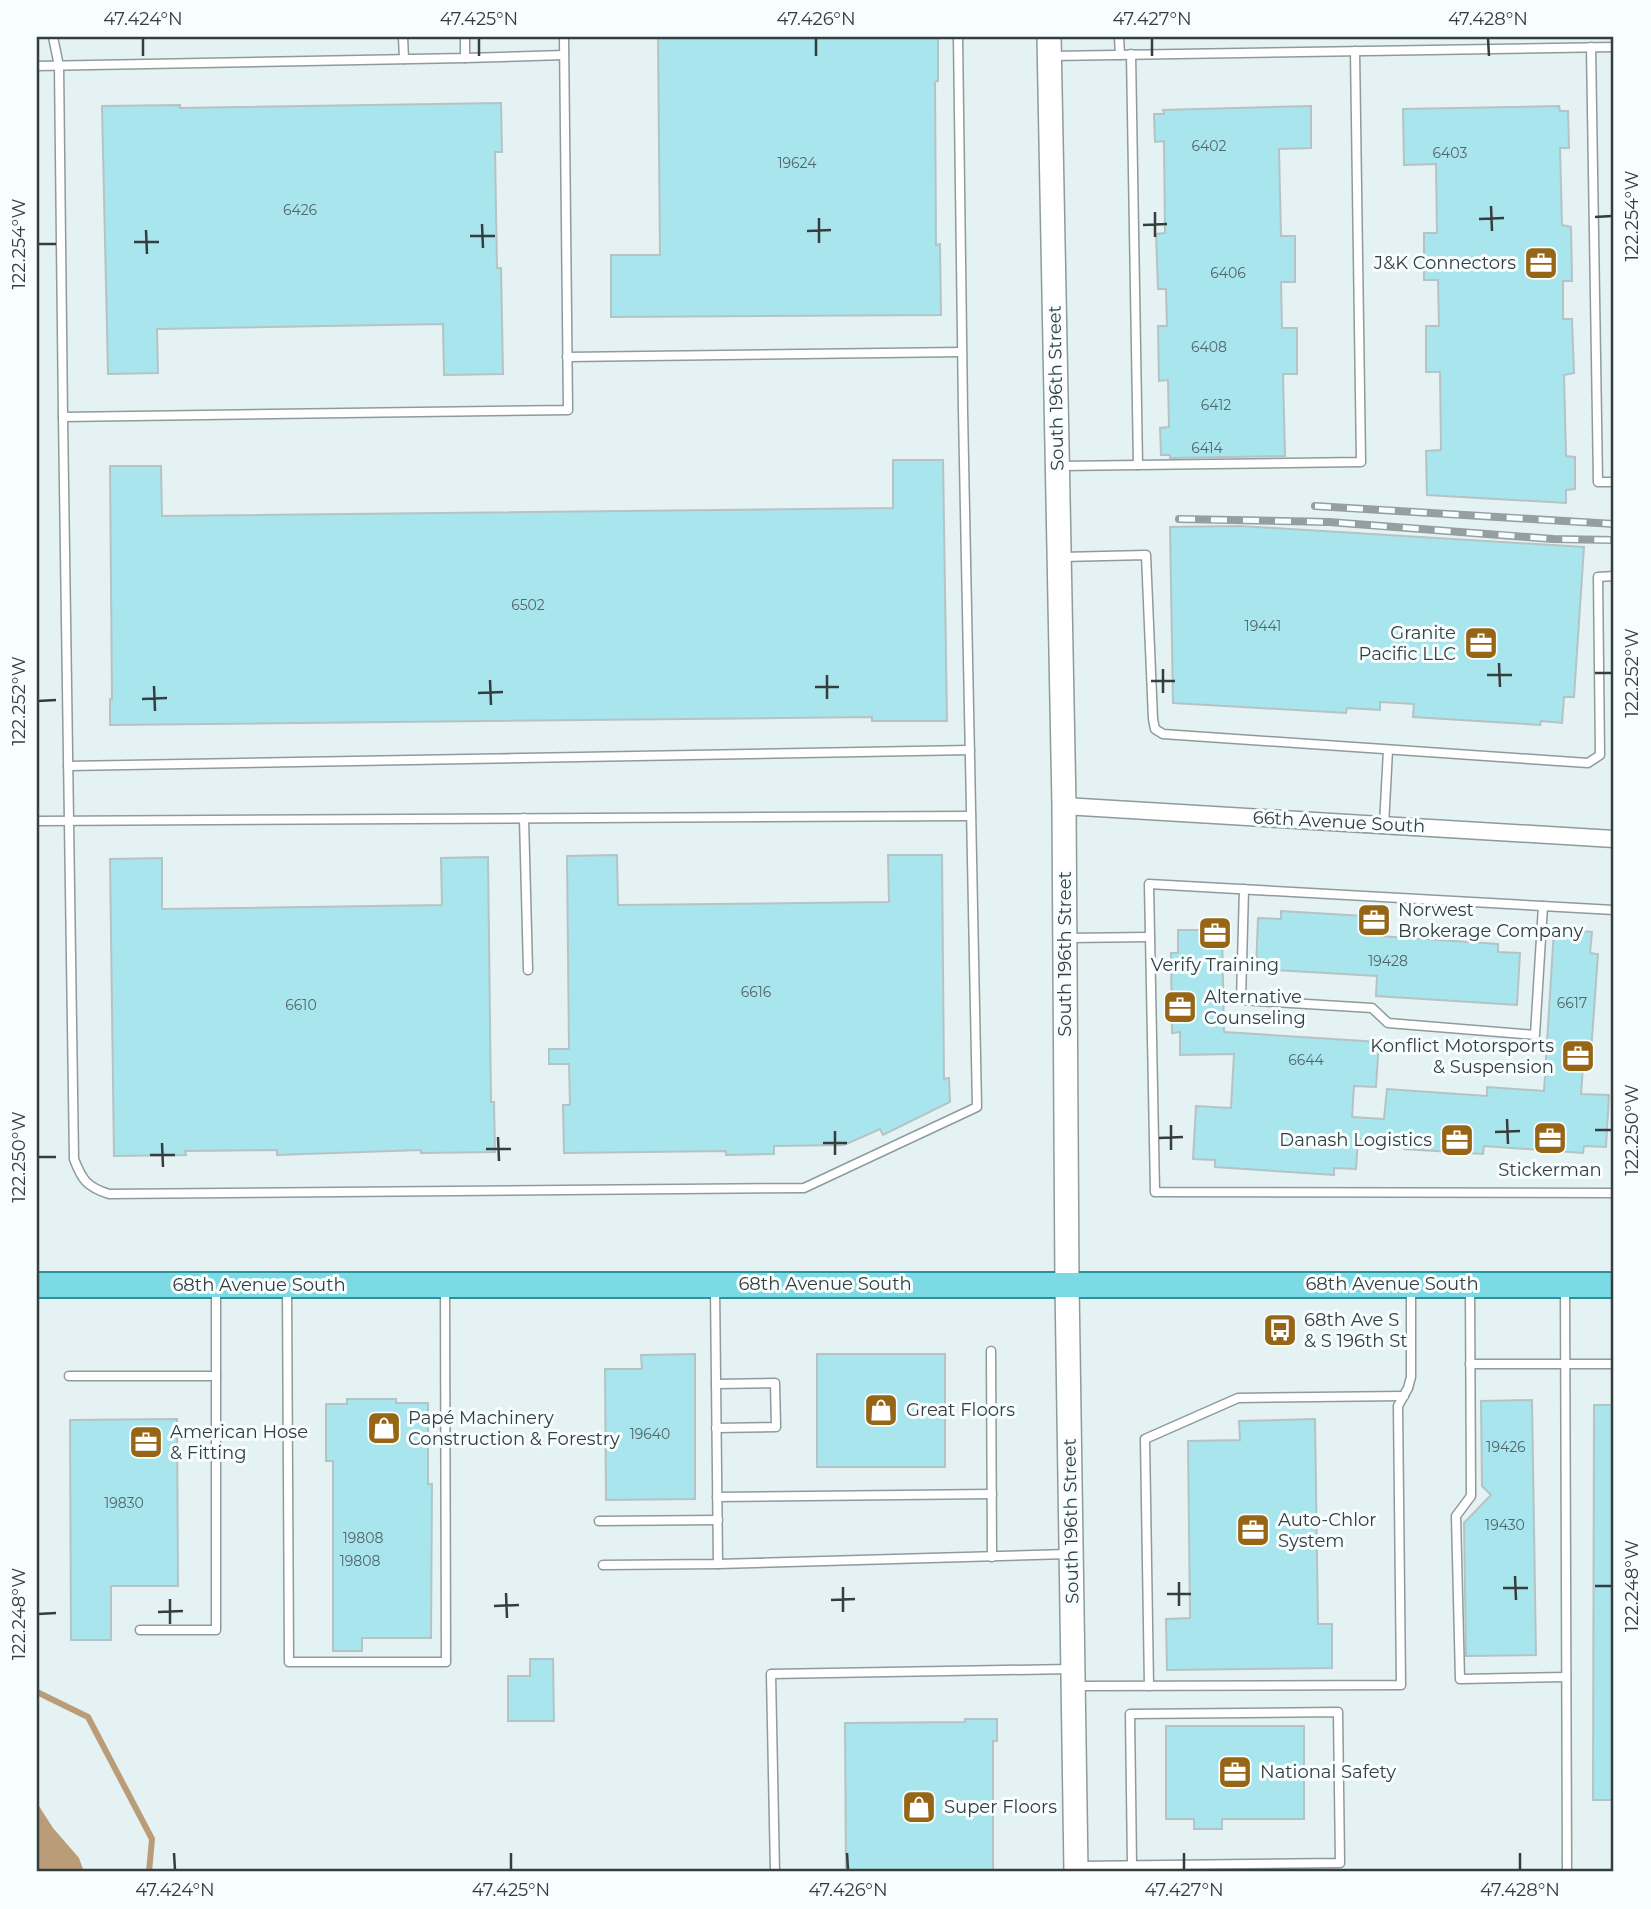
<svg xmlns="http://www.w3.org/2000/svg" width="1651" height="1909" font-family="Montserrat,sans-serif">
<rect width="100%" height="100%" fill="#e4f2f3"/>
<!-- water -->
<polygon fill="#ba9d78" points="37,1803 53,1828 79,1858 84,1872 37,1872"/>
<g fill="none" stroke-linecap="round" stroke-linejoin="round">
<!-- stream -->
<polyline stroke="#ba9d78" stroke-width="6" points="37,1692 88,1717 152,1839 149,1872"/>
</g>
<!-- building -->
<g fill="#a9e5ed" stroke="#b6c3c5" stroke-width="2">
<polygon points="658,37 938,37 938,81 935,82 936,245 940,244 941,315 611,317 611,255 660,255"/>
<polygon points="501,103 502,152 495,152 497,268 501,268 503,374 444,375 443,324 157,329 158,373 108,374 102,106 180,105 180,108"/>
<polygon points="1311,106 1311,148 1279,149 1281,236 1295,236 1295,282 1281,282 1282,328 1297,328 1297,374 1283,374 1285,456 1170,458 1170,455 1161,455 1160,428 1169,427 1168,380 1159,381 1158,326 1167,326 1166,289 1158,289 1156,234 1165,233 1164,141 1155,142 1154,114 1164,114 1163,110"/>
<polygon points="1559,106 1560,111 1568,111 1569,148 1560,148 1562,225 1571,227 1572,281 1563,281 1563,319 1572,319 1574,373 1564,375 1566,456 1575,457 1575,489 1566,490 1566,503 1427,495 1426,451 1441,450 1440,372 1426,372 1426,326 1439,326 1438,280 1424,280 1424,233 1437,233 1436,164 1404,165 1403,109"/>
<polygon points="893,460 943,460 947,721 872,721 872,717 110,725 110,699 112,699 110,466 161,466 162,516 893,508"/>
<polygon points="1240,526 1584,547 1574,697 1564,697 1562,723 1541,721 1540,725 1413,717 1414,704 1380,702 1380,710 1347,708 1346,713 1173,703 1170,527"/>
<polygon points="617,855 618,905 889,902 888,855 942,855 944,1079 949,1078 950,1102 883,1135 880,1129 844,1145 774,1146 774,1154 726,1155 726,1151 564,1153 563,1105 570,1105 569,1064 549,1064 549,1049 569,1049 567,856"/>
<polygon points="488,857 491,1102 494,1102 495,1152 421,1153 421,1150 277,1155 277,1150 185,1151 186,1155 114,1156 110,859 162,858 162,909 442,905 441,858"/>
<polygon points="1281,911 1381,917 1380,936 1498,944 1498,952 1520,953 1517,1005 1376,996 1377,976 1256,969 1258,918 1281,919"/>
<polygon points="1554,929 1592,932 1590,953 1598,954 1591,1053 1584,1052 1581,1094 1609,1095 1606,1147 1584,1146 1583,1153 1484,1146 1483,1154 1404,1149 1405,1142 1358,1139 1356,1169 1334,1168 1334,1175 1215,1167 1215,1160 1193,1159 1196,1106 1231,1108 1234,1054 1180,1055 1180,1032 1172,1033 1171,953 1178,953 1178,930 1222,930 1224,1032 1379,1042 1376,1087 1354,1086 1352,1117 1384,1119 1387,1089 1487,1096 1487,1087 1544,1091"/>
<polygon points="695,1354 695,1499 606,1500 605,1369 642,1369 641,1355"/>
<rect x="817" y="1354" width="128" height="113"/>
<polygon points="347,1399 396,1399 396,1403 428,1403 428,1484 432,1484 431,1638 362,1638 362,1651 333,1651 333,1461 326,1461 326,1404 347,1404"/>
<polygon points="1532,1400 1536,1655 1466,1656 1464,1523 1491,1495 1482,1486 1481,1401"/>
<polygon points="1594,1405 1614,1405 1614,1800 1593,1800"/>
<polygon points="177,1419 178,1586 111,1586 111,1640 71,1640 70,1420"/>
<polygon points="1315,1419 1318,1624 1332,1624 1332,1668 1167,1670 1166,1619 1190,1618 1188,1441 1240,1440 1239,1421"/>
<polygon points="530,1659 553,1659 554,1721 508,1721 508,1676 530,1676"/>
<polygon points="965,1719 997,1719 997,1741 993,1741 993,1872 846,1872 845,1723 965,1722"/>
<polygon points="1166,1726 1304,1726 1304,1819 1222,1819 1222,1829 1194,1829 1194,1819 1166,1819"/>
</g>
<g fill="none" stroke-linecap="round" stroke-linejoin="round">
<!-- lane casing -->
<g stroke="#8e9b9d" stroke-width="11">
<g id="lane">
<polyline points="53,37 59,66 63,417 568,410 564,37"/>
<polyline points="403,37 404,59"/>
<polyline points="1119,37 1120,55"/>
<polyline points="1591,47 1598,482 1614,482"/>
<polyline points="1131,54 1138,465"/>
<polyline points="1052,56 1614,47"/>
<polyline points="465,58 564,55"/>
<polyline points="37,66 465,58 465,37"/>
<polyline points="567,357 962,352"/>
<path d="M63,417l11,742c8,21 13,28 35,35l695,-6 173,-81 -14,-696 -5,-374"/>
<polyline points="1061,466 1361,462 1355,51"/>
<polyline points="1062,557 1146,555 1153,719 1155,729 1163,734 1588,763 1600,755 1598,577 1614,576"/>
<polyline points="68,766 970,750"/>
<polyline points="524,818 528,970"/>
<polyline points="37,821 971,816"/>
<polyline points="1384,825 1388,750"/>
<polyline points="1244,889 1241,1000 1372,1008 1388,1023 1535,1035 1543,906"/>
<polyline points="1614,910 1149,884 1155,1192 1614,1193"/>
<polyline points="1068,938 1149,937"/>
<polyline points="287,1286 289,1662 446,1662 445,1287"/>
<polyline points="1470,1287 1471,1496 1456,1516 1460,1679 1566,1677"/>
<polyline points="1565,1288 1567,1872"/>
<polyline points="991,1351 992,1557"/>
<polyline points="1470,1364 1614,1364"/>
<polyline points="69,1376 216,1376"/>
<polyline points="716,1384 775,1383 776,1427 716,1428"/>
<polyline points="717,1497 992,1494"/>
<polyline points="599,1521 718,1520"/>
<polyline points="718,1564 1068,1554"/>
<polyline points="603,1565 718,1564 715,1287"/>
<polyline points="140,1630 216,1630 216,1288"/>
<polyline points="1076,1686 1401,1685 1398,1406 1408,1388 1411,1377 1411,1287"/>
<polyline points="1149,1686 1145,1439 1238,1398 1404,1396"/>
<polyline points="1079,1866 1340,1863 1338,1712 1130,1714 1132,1865"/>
<polyline points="775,1872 771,1674 1070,1669"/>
</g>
</g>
<!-- street casing -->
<g stroke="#8e9b9d" stroke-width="19">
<polyline id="street" points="1064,806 1614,839"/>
</g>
<!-- secondary casing -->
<g stroke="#8e9b9d" stroke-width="26">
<polyline id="secondary" points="1049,37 1064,806 1067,1284 1076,1872"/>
</g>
<!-- primary casing -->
<g stroke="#2a929d" stroke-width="28">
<polyline id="primary" points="37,1285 1614,1285"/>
</g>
<!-- lane -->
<use href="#lane" stroke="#fff" stroke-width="8"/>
<!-- street -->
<use href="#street" stroke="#fff" stroke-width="16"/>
<!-- secondary -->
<use href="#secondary" stroke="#fff" stroke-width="23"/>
<!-- primary -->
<use href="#primary" stroke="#7bdae3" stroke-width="24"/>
<!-- rail casing -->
<g stroke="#959fa0" stroke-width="8">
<g id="rail">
<polyline points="1315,506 1614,524"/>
<polyline points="1179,519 1329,522 1553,539 1614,540"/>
</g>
</g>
<!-- rail -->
<use href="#rail" stroke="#f6feff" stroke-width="5" stroke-dasharray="16" stroke-linecap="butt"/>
</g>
<!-- ticks -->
<path fill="none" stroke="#373c3d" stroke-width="2.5" d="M143,38v18M479,38v18M816,38v18M1152,38v18M1488,38l1,18M1491,206l1,25M1155,212v25M1595,217l17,-1M819,218v25M1479,219l25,-1M482,224l1,24M1143,225l24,-1M146,230l1,24M807,231l24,-1M470,236h25M134,242h25M38,244h18M1499,663l1,24M1163,669v24M1595,673h17M827,675v24M1487,675h25M490,680l1,25M1151,681h24M154,686l1,25M815,687h24M478,693l25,-1M142,699l25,-1M38,701l18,-1M1507,1119l1,25M1171,1125v25M1595,1130h17M835,1131v24M1495,1132l25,-1M498,1137l1,24M1159,1138l24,-1M162,1143l1,24M823,1143h24M486,1149h25M150,1155h25M38,1157h18M1515,1576l1,24M1179,1582v24M1595,1586h17M843,1587v25M1503,1588h25M506,1593l1,25M1167,1594h24M170,1599v25M831,1600l24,-1M494,1606l25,-1M158,1612l25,-1M38,1614l18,-1M174,1853l1,17M511,1853v17M847,1853l1,17M1184,1853v17M1520,1853v17"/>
<!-- icons -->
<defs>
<g id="office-square" transform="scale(1.75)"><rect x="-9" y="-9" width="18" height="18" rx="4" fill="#966616" stroke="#f6feff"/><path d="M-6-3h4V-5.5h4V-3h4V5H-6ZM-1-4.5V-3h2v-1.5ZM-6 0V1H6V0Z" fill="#fff"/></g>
<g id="bus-square" transform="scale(1.75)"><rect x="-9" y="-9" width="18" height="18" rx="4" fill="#966616" stroke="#f6feff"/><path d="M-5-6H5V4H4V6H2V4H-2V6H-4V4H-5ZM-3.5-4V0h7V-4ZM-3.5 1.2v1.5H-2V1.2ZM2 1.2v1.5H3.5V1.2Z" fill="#fff"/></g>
<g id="shop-square" transform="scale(1.75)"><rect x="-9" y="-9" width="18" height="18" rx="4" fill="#966616" stroke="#f6feff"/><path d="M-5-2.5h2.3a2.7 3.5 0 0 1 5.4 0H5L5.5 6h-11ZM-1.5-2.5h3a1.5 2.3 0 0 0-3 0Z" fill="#fff"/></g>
</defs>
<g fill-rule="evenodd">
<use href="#office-square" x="1541" y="263"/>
<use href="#office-square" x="1481" y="643"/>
<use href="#office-square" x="1374" y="920"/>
<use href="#office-square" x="1215" y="933"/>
<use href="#office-square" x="1180" y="1007"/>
<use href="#office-square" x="1578" y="1056"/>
<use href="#office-square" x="1550" y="1138"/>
<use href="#office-square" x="1457" y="1140"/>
<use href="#bus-square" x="1280" y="1330"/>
<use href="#shop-square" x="881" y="1410"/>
<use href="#shop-square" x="384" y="1428"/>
<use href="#office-square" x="146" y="1442"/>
<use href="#office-square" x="1253" y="1530"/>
<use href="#office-square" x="1235" y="1772"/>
<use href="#shop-square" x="919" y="1807"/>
</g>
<g text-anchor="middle" stroke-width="6" stroke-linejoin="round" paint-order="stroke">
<!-- number labels -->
<g font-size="14" fill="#546669">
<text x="1209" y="151">6402</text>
<text x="1450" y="158">6403</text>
<text x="797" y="168">19624</text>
<text x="300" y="215">6426</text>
<text x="1228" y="278">6406</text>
<text x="1209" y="352">6408</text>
<text x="1216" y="410">6412</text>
<text x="1207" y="453">6414</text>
<text x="528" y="610">6502</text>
<text x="1263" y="631">19441</text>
<text x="1388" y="966">19428</text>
<text x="756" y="997">6616</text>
<text x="1572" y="1008">6617</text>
<text x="301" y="1010">6610</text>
<text x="1306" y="1065">6644</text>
<text x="650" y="1439">19640</text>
<text x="1506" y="1452">19426</text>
<text x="124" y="1508">19830</text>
<text x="1505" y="1530">19430</text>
<text x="363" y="1543">19808</text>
<text x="360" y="1566">19808</text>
</g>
<!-- poi labels -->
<g font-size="18" fill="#373c3d" stroke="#f6feff" text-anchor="start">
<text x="1516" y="269" text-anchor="end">J&amp;K Connectors</text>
<text x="1456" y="639" text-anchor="end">Granite<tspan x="1456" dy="21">Pacific LLC</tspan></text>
<text x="1398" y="916">Norwest<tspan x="1398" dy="21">Brokerage Company</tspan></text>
<text x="1215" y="971" text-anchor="middle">Verify Training</text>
<text x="1204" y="1003">Alternative<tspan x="1204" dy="21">Counseling</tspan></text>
<text x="1554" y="1052" text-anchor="end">Konflict Motorsports<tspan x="1554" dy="21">&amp; Suspension</tspan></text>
<text x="1432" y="1146" text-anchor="end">Danash Logistics</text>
<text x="1550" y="1176" text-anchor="middle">Stickerman</text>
<text x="1304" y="1326">68th Ave S<tspan x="1304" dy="21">&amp; S 196th St</tspan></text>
<text x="906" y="1416">Great Floors</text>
<text x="408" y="1424">Papé Machinery<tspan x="408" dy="21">Construction &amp; Forestry</tspan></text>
<text x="170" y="1438">American Hose<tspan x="170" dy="21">&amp; Fitting</tspan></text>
<text x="1278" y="1526">Auto-Chlor<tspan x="1278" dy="21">System</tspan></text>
<text x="1260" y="1778">National Safety</text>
<text x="944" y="1813">Super Floors</text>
</g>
<!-- street labels -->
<g font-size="18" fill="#373c3d" stroke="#f6feff">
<text transform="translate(1056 388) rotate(-91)" y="6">South 196th Street</text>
<text transform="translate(1339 822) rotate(3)" y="6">66th Avenue South</text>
<text transform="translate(1065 954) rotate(-90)" y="6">South 196th Street</text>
<text x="825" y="1290">68th Avenue South</text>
<text x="1392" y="1290">68th Avenue South</text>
<text x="259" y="1291">68th Avenue South</text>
<text transform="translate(1071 1521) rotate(-91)" y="6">South 196th Street</text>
</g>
</g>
<!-- border -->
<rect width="1651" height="1909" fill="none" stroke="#f6feff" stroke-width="77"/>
<rect x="38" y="38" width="1574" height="1832" fill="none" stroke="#373c3d" stroke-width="2.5"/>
<g font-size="18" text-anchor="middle" fill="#373c3d">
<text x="143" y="25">47.424°N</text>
<text x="479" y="25">47.425°N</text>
<text x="816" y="25">47.426°N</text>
<text x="1152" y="25">47.427°N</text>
<text x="1488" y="25">47.428°N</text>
<text transform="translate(1632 216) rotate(-90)" y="6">122.254°W</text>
<text transform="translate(19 244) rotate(-90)" y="6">122.254°W</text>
<text transform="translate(1632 673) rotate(-90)" y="6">122.252°W</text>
<text transform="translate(19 701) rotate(-90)" y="6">122.252°W</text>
<text transform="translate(1632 1130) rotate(-90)" y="6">122.250°W</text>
<text transform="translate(19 1157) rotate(-90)" y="6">122.250°W</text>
<text transform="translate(1632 1586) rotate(-90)" y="6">122.248°W</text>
<text transform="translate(19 1614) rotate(-90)" y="6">122.248°W</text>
<text x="175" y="1896">47.424°N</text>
<text x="511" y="1896">47.425°N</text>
<text x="848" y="1896">47.426°N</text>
<text x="1184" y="1896">47.427°N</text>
<text x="1520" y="1896">47.428°N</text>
</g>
</svg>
